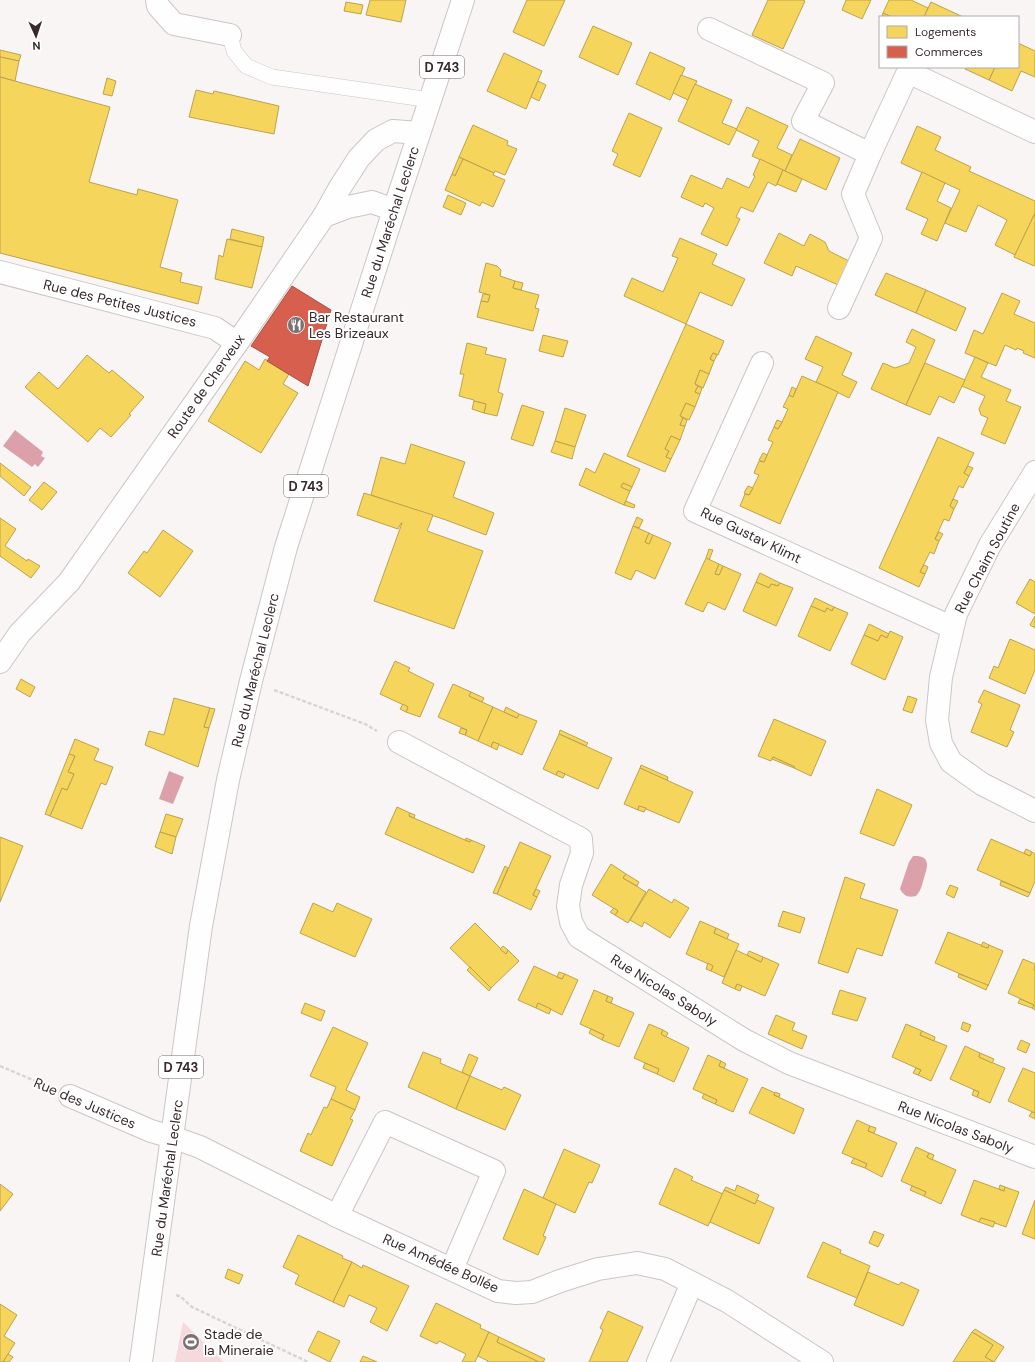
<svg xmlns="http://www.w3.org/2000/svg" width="1035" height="1362" font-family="'DM Sans',sans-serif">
<rect width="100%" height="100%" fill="#f9f5f5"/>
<!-- green -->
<polygon fill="#f7d8dd" points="183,1322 224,1362 175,1362"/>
<!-- water -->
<g fill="#dca0ab">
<polygon points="15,430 43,452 41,456 45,458 38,467 35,464 32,467 3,446"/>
<polygon points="169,771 184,777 173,804 159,799"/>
<path d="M913,856c18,-1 15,10 11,22 -2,7 -3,13 -8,18 -8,2 -12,0 -16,-7l9,-27z"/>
</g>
<!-- homes -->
<g fill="#f6d55c" stroke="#bda24e">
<polygon points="370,0 406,0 401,22 366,15"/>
<polygon points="527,0 565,0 544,46 513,32"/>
<polygon points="768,0 803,0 805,1 783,49 752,35"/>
<polygon points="846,0 871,0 862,19 842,10"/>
<polygon points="889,0 911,0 928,8 924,17 892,17 883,13"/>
<polygon points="346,2 363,5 361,14 344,11"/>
<polygon points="931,2 963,17 924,17"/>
<polygon points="883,13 892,17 882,16"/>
<polygon points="593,26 632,43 618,75 579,57"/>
<polygon points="1018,43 1035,51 1035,77 1021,71 1012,91 989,80 995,67 1018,67"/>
<polygon points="0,50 21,55 19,61 0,57"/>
<polygon points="650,52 685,68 670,100 636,84"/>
<polygon points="504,53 542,71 526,109 487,91"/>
<polygon points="0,57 19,61 15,81 0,77"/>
<polygon points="966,67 995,67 989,80 965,69"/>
<polygon points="681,75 697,81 688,100 673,93"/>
<polygon points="0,77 110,107 89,182 137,195 138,189 178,200 160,267 182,273 180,282 202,287 198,304 0,253"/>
<polygon points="107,78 116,81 112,96 103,94"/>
<polygon points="538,81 546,85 539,101 531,97"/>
<polygon points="695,84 732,100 722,123 737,129 729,145 678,121"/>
<polygon points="196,90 213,94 214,91 279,106 274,134 189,117"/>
<polygon points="747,107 788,126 777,148 792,155 785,171 752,156 759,141 736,130"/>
<polygon points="629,113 662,128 640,177 613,165 618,154 612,151"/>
<polygon points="473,125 508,141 507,145 517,149 505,175 495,171 494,173 459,157"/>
<polygon points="917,126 941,137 935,150 971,167 969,171 1035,201 1035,213 1015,255 995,245 1007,220 978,205 966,232 945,223 960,190 901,163"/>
<polygon points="800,139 840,158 826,190 785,171"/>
<polygon points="459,157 463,159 455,176 452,174"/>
<polygon points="463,159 494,173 493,175 505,180 493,207 482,202 480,206 445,190 452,174 455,176"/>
<polygon points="760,159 783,170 776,186 768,182 753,212 741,207 736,217 740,219 727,246 701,234 714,208 705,203 703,207 681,197 691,175 722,189 727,178 749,188 755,176 753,175"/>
<polygon points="783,170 802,179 796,192 777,184"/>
<polygon points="922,172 945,183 937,201 951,208 937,241 921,234 928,219 906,209"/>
<polygon points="448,195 466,203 461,215 443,207"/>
<polygon points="1035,213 1035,264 1034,266 1014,257"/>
<polygon points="232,229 264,237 262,247 230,239"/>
<polygon points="779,233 804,246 810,234 825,242 829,251 849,261 838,285 796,266 792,276 764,263"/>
<polygon points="680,238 717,254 712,264 745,279 732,306 700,292 686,324 624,296 632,278 663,292 678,258 672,256"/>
<polygon points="227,239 262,247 252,288 215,279 219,255 223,257"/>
<polygon points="486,263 497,266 501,270 500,276 515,281 513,288 539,295 535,308 539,309 533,331 477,317 481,301 488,302 490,295 479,292"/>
<polygon points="886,273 926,290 916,313 875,295"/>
<polygon points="515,281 523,283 521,290 513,288"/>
<polygon points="926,290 966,308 956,331 916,313"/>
<polygon points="1002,293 1020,301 1014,314 1035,323 1035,358 1023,353 1024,351 1017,348 1016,350 1005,345 996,366 965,353 974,330 983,334"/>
<polygon points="483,294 490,295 488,302 481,301"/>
<polygon points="686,324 724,341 718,355 713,353 710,359 714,361 709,374 700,370 695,384 698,386 695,392 700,394 695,407 686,403 680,416 683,418 680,425 685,426 680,440 671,436 665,449 669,451 666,457 671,459 665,472 627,456"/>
<polygon points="912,329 935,340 906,405 871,389 883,363 895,368 909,363 916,347 906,342"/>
<polygon points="543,335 568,341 563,357 539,351"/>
<polygon points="816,336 852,353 842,375 857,382 849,398 816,382 823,367 805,359"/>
<polygon points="467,343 487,348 485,354 506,359 498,392 503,394 497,416 484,413 486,404 474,401 474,400 459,396 464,374 460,374"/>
<polygon points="713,353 717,355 714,361 710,359"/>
<polygon points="87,355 109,373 112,370 144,397 129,414 131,415 111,437 100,428 88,442 25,387 39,372 58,389"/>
<polygon points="975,357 988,363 981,377 1011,390 1006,401 1021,407 1005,444 981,434 988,418 981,415 979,409 985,396 962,386"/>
<polygon points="265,359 289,374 283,384 298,393 261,453 208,421 245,361 259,370"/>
<polygon points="925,363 965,380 954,403 939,396 930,415 906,405"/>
<polygon points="700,370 709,374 703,388 695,384"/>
<polygon points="802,376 838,392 780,524 740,506 745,494 749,495 759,475 754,473 759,461 764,462 767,455 773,442 768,440 774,427 778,429 782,422 788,409 783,407 789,395 793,397"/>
<polygon points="698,386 702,388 700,394 695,392"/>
<polygon points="792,387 796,389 793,397 789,395"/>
<polygon points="474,401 486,404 484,413 472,409"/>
<polygon points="686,403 695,407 689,420 680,416"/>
<polygon points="522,405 544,412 533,446 511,439"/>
<polygon points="565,408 586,415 575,447 555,441"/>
<polygon points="683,418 687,420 685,426 680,425"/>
<polygon points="777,420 782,422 778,429 774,427"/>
<polygon points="671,436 680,440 671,459 666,457 669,451 665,449"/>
<polygon points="938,437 974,453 964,473 969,476 963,488 959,486 950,506 954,509 949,521 944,519 935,539 939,541 934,554 930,552 920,572 925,574 919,587 879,568"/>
<polygon points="555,441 575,447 572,459 551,452"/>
<polygon points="411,444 465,462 453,497 494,513 486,535 446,520 371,495 381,457 405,464"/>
<polygon points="604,453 640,469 632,487 623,483 621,487 630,491 624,505 579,485 586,468 595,473"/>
<polygon points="763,453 767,455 764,462 759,460"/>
<polygon points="0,463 31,487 24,496 0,476"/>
<polygon points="968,466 973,468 969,476 964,473"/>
<polygon points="44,482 57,492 42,510 29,500"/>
<polygon points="623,483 632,487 630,491 621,487"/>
<polygon points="748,486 753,488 749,495 744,493"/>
<polygon points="364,493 433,515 427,531 483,551 454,629 374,601 402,523 401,523 398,529 357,515"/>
<polygon points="953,499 958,501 954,509 950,506"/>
<polygon points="626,501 635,505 634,508 624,505"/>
<polygon points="637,517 643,520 639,528 633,526"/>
<polygon points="0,518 16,529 5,546 27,561 28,559 40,566 31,578 0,556"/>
<polygon points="633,526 649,533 645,542 649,544 653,535 671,543 655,579 636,570 631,580 615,573"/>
<polygon points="163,530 193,551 160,597 128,573 144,551 147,553"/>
<polygon points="939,532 943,534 939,541 935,539"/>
<polygon points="649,533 653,535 649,544 645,542"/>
<polygon points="709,549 713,550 709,560 706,558"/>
<polygon points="706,558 719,564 715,574 719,575 723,566 741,574 725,610 708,602 703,612 685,604"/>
<polygon points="719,564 723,566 719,575 715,574"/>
<polygon points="924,565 928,567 925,574 920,572"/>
<polygon points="760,573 780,583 778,586 771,584 769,588 756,582"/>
<polygon points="1030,579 1035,582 1035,614 1016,603"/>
<polygon points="756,582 769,588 771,584 778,586 780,583 793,588 776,626 743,611"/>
<polygon points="815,598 834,607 832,611 827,608 825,612 811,606"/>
<polygon points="811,606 825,612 827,608 832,611 834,607 848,613 830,651 798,636"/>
<polygon points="1035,616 1035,628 1030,625"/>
<polygon points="869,624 889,634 887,638 881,635 878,641 864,635"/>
<polygon points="890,631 903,637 885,680 851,664 864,635 878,641 881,635 887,638"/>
<polygon points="1010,639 1035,650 1035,670 1025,694 989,678 994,666 998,668"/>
<polygon points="395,661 410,668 408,671 434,684 420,717 406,712 408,707 380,694"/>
<polygon points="21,679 35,687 30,697 16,689"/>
<polygon points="453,684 471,692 469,696 493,707 478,741 465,735 467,730 438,717"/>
<polygon points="984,690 1020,705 1010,730 1014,732 1007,747 971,732 982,704 978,702"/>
<polygon points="471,692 484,698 482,702 469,696"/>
<polygon points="908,696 917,699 912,713 903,710"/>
<polygon points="174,698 210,708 204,727 209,728 198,767 145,745 149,731 164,735"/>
<polygon points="403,704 408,707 406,712 400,709"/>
<polygon points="493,707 517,718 519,714 537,721 522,755 493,742 491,747 478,741"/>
<polygon points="506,707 519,714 517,718 504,712"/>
<polygon points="210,708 215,709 209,728 204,727"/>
<polygon points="774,719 826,741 811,776 794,768 795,767 773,757 771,761 758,756"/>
<polygon points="461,728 467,730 465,735 459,733"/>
<polygon points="560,730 588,743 586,746 559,734"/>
<polygon points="559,734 612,758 598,789 558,771 556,775 543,769"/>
<polygon points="75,739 99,749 94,760 113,767 106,785 101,783 82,829 50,816 62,788 67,790 74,774 68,772 75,756 69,754"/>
<polygon points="493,742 499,744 497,750 491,747"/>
<polygon points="69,754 75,756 68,772 74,774 67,790 62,788 50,816 45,814"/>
<polygon points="773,757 795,767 794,768 772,759"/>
<polygon points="641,765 668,777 667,781 640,768"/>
<polygon points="640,768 693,792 679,823 639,806 638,810 624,804"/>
<polygon points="558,771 565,774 563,778 556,775"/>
<polygon points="877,789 912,805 894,846 860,833"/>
<polygon points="639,806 646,808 644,812 638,810"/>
<polygon points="397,807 410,813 409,816 465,840 470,842 471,840 485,846 473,873 385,834"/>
<polygon points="410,813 415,815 414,818 409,816"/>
<polygon points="166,814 183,819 176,837 160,832"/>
<polygon points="160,832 176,837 172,854 155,847"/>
<polygon points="0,837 23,846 0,902"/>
<polygon points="466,838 471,840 470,842 465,840"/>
<polygon points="991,839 1030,856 1032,852 1035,854 1035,881 1030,893 977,870"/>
<polygon points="520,842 551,856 533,895 537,897 531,910 497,894"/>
<polygon points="1026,849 1032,852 1030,856 1024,853"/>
<polygon points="611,864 626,874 623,878 646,892 628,923 615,915 618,911 592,895"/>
<polygon points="505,866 508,868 497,894 493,893"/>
<polygon points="626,874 639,882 637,886 623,878"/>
<polygon points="845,877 865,884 860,898 898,910 882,956 857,948 848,973 818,963"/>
<polygon points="1001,881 1030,893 1028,897 1000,885"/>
<polygon points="950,885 958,888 954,898 946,894"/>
<polygon points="536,889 540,891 537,897 533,895"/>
<polygon points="649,889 672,903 674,899 689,908 670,938 644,922 642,927 630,920"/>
<polygon points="313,903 333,912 337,903 372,919 355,957 300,933"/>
<polygon points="614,908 618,911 615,915 610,912"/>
<polygon points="783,911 805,918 800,933 778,926"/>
<polygon points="700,921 716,928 714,933 739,944 724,977 711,971 713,966 686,954"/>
<polygon points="475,923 506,954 508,950 519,961 491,988 450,948"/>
<polygon points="716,928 729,934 727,939 714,933"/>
<polygon points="948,932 988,948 989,945 1003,951 988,986 935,963"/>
<polygon points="983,942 989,945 988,948 981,946"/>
<polygon points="503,946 508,950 506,954 500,949"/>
<polygon points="736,950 761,962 763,957 779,964 765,996 737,984 735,989 722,983"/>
<polygon points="749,951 763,957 761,962 747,955"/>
<polygon points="1023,959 1035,964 1034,970 1035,970 1035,1010 1032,1008 1034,1005 1008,993"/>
<polygon points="708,963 713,966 711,971 706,969"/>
<polygon points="534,966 562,979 565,974 578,980 562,1015 538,1003 536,1008 518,1000"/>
<polygon points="470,967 491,988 489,991 467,970"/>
<polygon points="559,972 565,974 562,979 557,977"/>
<polygon points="959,974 988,985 986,990 958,977"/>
<polygon points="737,984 742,986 740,991 735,989"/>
<polygon points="594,990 608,996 606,1001 634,1013 619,1047 602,1040 604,1035 580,1024"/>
<polygon points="840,990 866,998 857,1021 832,1014"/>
<polygon points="608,996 613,998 611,1003 606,1001"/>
<polygon points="1020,999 1034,1005 1032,1008 1018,1003"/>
<polygon points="305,1003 325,1011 321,1021 301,1013"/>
<polygon points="538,1003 551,1009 549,1014 536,1008"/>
<polygon points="776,1015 795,1023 792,1030 807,1036 802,1049 768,1034"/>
<polygon points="963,1022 971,1025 968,1032 961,1029"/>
<polygon points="649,1024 663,1030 661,1034 689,1048 674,1082 657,1074 659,1069 634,1058"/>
<polygon points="906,1024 922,1031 920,1035 947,1046 931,1081 918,1075 921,1070 892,1057"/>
<polygon points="333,1027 368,1043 346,1090 360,1097 355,1110 331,1099 336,1087 310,1076"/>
<polygon points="591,1029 604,1035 602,1040 589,1033"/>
<polygon points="663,1030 668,1033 666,1037 661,1034"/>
<polygon points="922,1031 935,1037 934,1041 920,1035"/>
<polygon points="1021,1040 1030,1044 1026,1053 1017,1049"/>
<polygon points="965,1046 980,1053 979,1057 1005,1068 990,1103 977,1097 979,1092 950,1079"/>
<polygon points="423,1052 441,1059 440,1063 470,1076 456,1109 408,1087"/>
<polygon points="980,1053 994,1059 992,1063 979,1057"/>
<polygon points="469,1054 478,1058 470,1076 462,1072"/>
<polygon points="708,1055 721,1061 719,1066 748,1079 733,1112 715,1104 717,1100 693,1089"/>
<polygon points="721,1061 726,1064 724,1068 719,1066"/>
<polygon points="645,1063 659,1069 657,1074 643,1068"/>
<polygon points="916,1068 921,1070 918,1075 913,1073"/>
<polygon points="1023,1068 1035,1073 1035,1113 1008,1101"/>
<polygon points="470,1076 502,1090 504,1087 521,1095 505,1130 456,1109"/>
<polygon points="762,1087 775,1093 774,1095 804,1109 794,1134 749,1113"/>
<polygon points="974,1090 979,1092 977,1097 972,1095"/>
<polygon points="775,1092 780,1094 779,1097 774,1095"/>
<polygon points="704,1094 717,1100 715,1104 702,1098"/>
<polygon points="331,1099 355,1110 350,1119 353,1120 332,1166 300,1151 308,1133 311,1135 324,1107 327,1108"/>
<polygon points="1032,1112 1035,1113 1035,1119 1029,1116"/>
<polygon points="857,1120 870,1126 868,1131 897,1143 882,1177 865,1168 867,1164 842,1153"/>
<polygon points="870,1126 876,1128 874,1133 868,1131"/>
<polygon points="916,1147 929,1153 927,1157 956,1170 941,1204 924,1196 926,1192 901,1181"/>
<polygon points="564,1149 600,1165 592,1183 589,1182 575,1213 543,1198"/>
<polygon points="929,1153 934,1155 932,1160 927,1157"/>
<polygon points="854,1158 867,1164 865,1168 851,1163"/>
<polygon points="675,1168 693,1177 691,1180 723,1194 708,1226 659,1204"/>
<polygon points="974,1180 1004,1191 1005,1187 1019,1192 1006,1227 981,1218 979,1222 961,1215"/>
<polygon points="0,1184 13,1194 0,1211"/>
<polygon points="737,1185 759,1195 755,1204 724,1190 726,1187 735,1191"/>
<polygon points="1000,1185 1005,1187 1004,1191 999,1189"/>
<polygon points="912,1186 926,1192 924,1196 910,1190"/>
<polygon points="524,1189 556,1204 543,1236 546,1237 538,1255 503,1239"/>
<polygon points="724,1190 755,1204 757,1200 774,1208 759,1244 710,1222"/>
<polygon points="1035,1200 1035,1239 1022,1234"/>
<polygon points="981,1218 995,1222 993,1227 979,1222"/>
<polygon points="874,1231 884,1235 878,1247 869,1243"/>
<polygon points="298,1235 343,1256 342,1258 352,1262 333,1302 295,1284 299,1275 283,1267"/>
<polygon points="823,1242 841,1250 840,1253 870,1266 857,1298 807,1277"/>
<polygon points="352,1262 362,1268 363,1265 409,1286 387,1331 370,1322 377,1308 349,1295 344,1307 333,1302"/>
<polygon points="228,1269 243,1275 239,1284 225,1278"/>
<polygon points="868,1272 899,1285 901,1282 919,1290 903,1326 854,1305"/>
<polygon points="436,1303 481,1325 480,1328 489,1332 475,1362 462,1362 466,1354 439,1341 437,1344 420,1336"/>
<polygon points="0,1304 17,1315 4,1336 15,1343 3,1362 0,1362"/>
<polygon points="608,1311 643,1327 627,1362 589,1362 603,1330 600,1328"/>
<polygon points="975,1329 1004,1347 994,1362 985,1357 993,1345 972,1332"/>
<polygon points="318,1331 340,1341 330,1362 308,1351"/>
<polygon points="489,1332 499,1337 497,1342 539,1362 487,1362 488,1361 478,1356"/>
<polygon points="972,1332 993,1345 985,1357 994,1362 953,1362"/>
<polygon points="499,1337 545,1359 543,1362 539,1362 497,1342"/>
<polygon points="8,1354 13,1357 9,1362 3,1362"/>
<polygon points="363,1356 377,1362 360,1362"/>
</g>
<!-- shops -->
<polygon fill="#d6604d" stroke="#a75043" points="292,286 331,310 308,386 267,361 270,357 251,346"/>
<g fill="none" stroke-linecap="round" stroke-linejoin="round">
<!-- service casing -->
<g stroke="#cdc5c5" stroke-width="16">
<polyline id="service" points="230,35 234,51 246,66 272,77 431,100"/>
</g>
<!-- minor casing -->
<g stroke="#cdc5c5" stroke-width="24">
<g id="minor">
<polyline points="157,0 158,6 174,24 230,35"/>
<polyline points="709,29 823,83 803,121 870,154 908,72 1035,132"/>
<polyline points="0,272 215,328 237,343"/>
<polyline points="839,308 871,238 853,194 870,154"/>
<polyline points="762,363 695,511 951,627"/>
<polyline points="1035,472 990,545 956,614 941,677 937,720 941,743 951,762 982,784 1035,811"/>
<polyline points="399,742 581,839 582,853 571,885 568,906 571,922 579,937 744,1040 789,1063 1035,1157"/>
<polyline points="70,1096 151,1131 172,1137"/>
<polyline points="337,1216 385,1122 494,1171 452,1269"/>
<polyline points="658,1362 692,1283"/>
</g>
</g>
<!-- tertiary casing -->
<g stroke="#cdc5c5" stroke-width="24">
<polyline id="tertiary" points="172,1137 200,1147 337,1216 498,1291 516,1293 532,1292 560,1281 598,1269 637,1263 665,1269 727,1301 822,1362"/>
</g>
<!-- secondary casing -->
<g stroke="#cdc5c5" stroke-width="24">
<g id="secondary">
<polyline points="324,216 348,207 372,202 394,210"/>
<polyline points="0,662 20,633 69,582 237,343 324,216 339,189 359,158 376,140 393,131 419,133"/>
</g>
</g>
<!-- primary casing -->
<g stroke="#cdc5c5" stroke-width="24">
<polyline id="primary" points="141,1362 201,926 228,780 251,681 286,547 394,210 463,0"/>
</g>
<!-- path -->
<g stroke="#d7d6d6" stroke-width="2.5" stroke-dasharray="4 2" stroke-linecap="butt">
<polyline points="274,690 365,724 377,731"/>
<polyline points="0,1066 47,1086"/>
<polyline points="176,1295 181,1297 192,1307 308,1362"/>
</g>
<!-- service -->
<use href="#service" stroke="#fefefe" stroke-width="15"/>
<!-- minor -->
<use href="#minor" stroke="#fefefe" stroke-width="22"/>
<!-- tertiary -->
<use href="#tertiary" stroke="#fefefe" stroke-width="22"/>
<!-- secondary -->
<use href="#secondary" stroke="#fefefe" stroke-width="22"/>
<!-- primary -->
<use href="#primary" stroke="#fefefe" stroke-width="22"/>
</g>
<!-- icons -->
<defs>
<g id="restaurant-disc" transform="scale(0.9)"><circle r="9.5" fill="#7c7172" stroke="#fff"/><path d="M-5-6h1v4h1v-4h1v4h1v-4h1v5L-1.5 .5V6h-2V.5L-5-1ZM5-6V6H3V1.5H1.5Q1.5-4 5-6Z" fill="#fff"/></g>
<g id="stadium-disc" transform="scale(0.9)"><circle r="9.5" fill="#7c7172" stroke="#fff"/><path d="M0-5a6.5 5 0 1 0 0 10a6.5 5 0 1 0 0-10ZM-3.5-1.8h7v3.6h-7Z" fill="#fff"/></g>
</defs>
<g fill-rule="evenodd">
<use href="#restaurant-disc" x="296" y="325"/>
<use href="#stadium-disc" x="191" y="1342"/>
</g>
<g text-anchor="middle" stroke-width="4" stroke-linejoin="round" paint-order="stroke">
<!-- shield labels -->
<g fill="#fff" stroke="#746a6b" stroke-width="1">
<rect x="420" y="56" width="44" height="22" rx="3"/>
<rect x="284" y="475" width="44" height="22" rx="3"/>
<rect x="159" y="1056" width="44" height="22" rx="3"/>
</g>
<g font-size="13" font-weight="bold" fill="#382a2c">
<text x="442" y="72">D 743</text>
<text x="306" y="491">D 743</text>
<text x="181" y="1072">D 743</text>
</g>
<!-- street labels -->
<g font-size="14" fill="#382a2c" stroke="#fff">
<text transform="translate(390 222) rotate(-72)" y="5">Rue du Maréchal Leclerc</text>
<text transform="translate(120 303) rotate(14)" y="5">Rue des Petites Justices</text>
<text transform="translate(206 386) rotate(-55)" y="5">Route de Cherveux</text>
<text transform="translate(751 535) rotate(26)" y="5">Rue Gustav Klimt</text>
<text transform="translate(987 558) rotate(-62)" y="5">Rue Chaim Soutine</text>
<text transform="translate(255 670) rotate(-76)" y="5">Rue du Maréchal Leclerc</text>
<text transform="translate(664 990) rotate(32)" y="5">Rue Nicolas Saboly</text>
<text transform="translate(85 1103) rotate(23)" y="5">Rue des Justices</text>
<text transform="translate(956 1127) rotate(21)" y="5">Rue Nicolas Saboly</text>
<text transform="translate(167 1178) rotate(-82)" y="5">Rue du Maréchal Leclerc</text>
<text transform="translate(441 1263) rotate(24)" y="5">Rue Amédée Bollée</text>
</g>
<!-- poi labels -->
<g font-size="14" fill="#382a2c" stroke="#fff" text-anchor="start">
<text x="309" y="322">Bar Restaurant<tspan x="309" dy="16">Les Brizeaux</tspan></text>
<text x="204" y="1339">Stade de<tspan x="204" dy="16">la Mineraie</tspan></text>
</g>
</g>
<!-- legend -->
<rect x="879" y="16" width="140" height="52" fill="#ffffff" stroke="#afaaab"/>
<rect x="887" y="26" width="20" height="12" fill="#f6d55c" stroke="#afaaab"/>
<text x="915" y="36" font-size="12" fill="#382a2c">Logements</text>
<rect x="887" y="46" width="20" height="12" fill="#d6604d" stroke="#afaaab"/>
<text x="915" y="56" font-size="12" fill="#382a2c">Commerces</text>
<!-- north arrow -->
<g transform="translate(36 36) rotate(177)" stroke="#ffffff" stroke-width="3" paint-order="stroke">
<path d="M0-3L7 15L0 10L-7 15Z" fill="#382a2c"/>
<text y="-6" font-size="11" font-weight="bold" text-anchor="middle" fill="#382a2c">N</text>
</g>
</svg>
